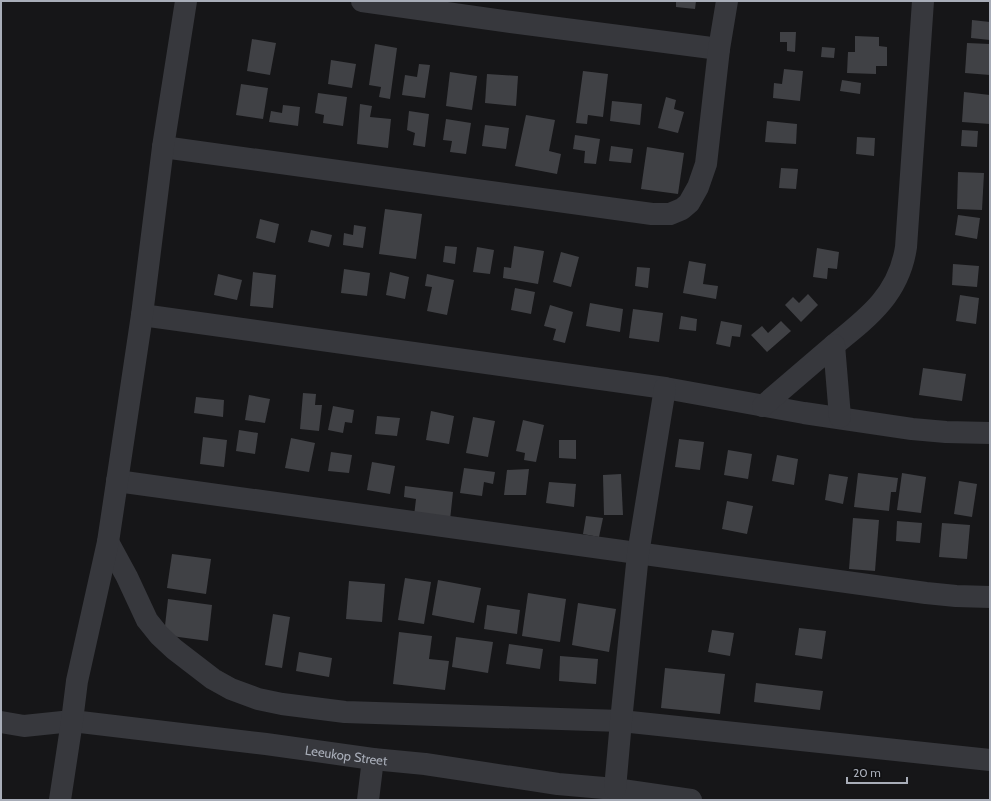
<svg xmlns="http://www.w3.org/2000/svg" width="991" height="801" font-family="Cabin,sans-serif">
<rect width="100%" height="100%" fill="#161618"/>
<!-- building -->
<g fill="#404145">
<polygon points="676,1 696,1 695,9 676,7"/>
<polygon points="972,20 990,22 990,40 971,38"/>
<polygon points="780,32 796,32 795,52 787,51 787,42 780,42"/>
<polygon points="855,36 879,37 879,46 887,47 887,66 876,66 876,74 847,73 848,52 855,52"/>
<polygon points="252,39 276,43 270,75 247,71"/>
<polygon points="967,43 990,44 990,75 965,73"/>
<polygon points="375,44 397,48 390,99 379,97 381,87 369,85"/>
<polygon points="822,47 835,48 834,58 821,57"/>
<polygon points="331,60 356,64 352,88 328,84"/>
<polygon points="419,64 430,65 425,98 402,95 405,75 417,77"/>
<polygon points="784,69 803,71 800,101 773,98 774,83 782,84"/>
<polygon points="583,71 608,74 603,117 588,115 587,124 576,123"/>
<polygon points="450,72 477,76 472,110 446,106"/>
<polygon points="487,74 518,76 516,106 485,103"/>
<polygon points="842,80 861,83 860,94 840,91"/>
<polygon points="241,84 268,88 263,119 236,115"/>
<polygon points="964,92 990,95 990,124 962,122"/>
<polygon points="318,93 347,97 343,126 323,123 324,115 315,113"/>
<polygon points="666,97 676,100 674,109 684,112 678,133 658,128"/>
<polygon points="612,101 642,104 640,125 610,121"/>
<polygon points="360,104 372,106 370,117 391,119 388,148 357,144"/>
<polygon points="283,105 300,107 298,126 269,122 271,111 282,113"/>
<polygon points="409,111 429,114 425,147 413,145 415,133 407,130"/>
<polygon points="526,115 555,120 549,151 561,154 557,174 515,166"/>
<polygon points="446,119 471,123 466,154 450,152 452,141 443,140"/>
<polygon points="767,121 797,124 796,144 765,142"/>
<polygon points="485,125 509,128 506,149 482,146"/>
<polygon points="962,130 978,131 977,147 961,146"/>
<polygon points="575,135 600,139 596,164 584,163 585,151 573,149"/>
<polygon points="857,137 875,138 874,156 856,154"/>
<polygon points="611,146 633,149 631,163 609,161"/>
<polygon points="647,147 684,153 678,194 641,189"/>
<polygon points="781,168 798,169 796,189 779,188"/>
<polygon points="958,172 984,173 982,210 957,209"/>
<polygon points="385,209 422,214 416,259 379,254"/>
<polygon points="958,215 980,218 977,239 955,235"/>
<polygon points="260,219 279,224 275,243 256,238"/>
<polygon points="354,225 366,227 363,248 343,245 344,233 353,235"/>
<polygon points="311,230 332,235 329,247 308,242"/>
<polygon points="445,246 457,247 455,264 443,262"/>
<polygon points="514,246 544,251 538,284 503,278 504,267 511,268"/>
<polygon points="477,247 494,250 490,274 473,272"/>
<polygon points="817,248 839,252 837,269 828,268 827,279 813,277"/>
<polygon points="561,252 579,257 571,287 553,282"/>
<polygon points="689,261 706,264 703,284 718,286 716,299 683,293"/>
<polygon points="953,264 979,266 977,287 952,285"/>
<polygon points="637,267 650,268 648,288 635,286"/>
<polygon points="344,269 370,273 367,296 341,293"/>
<polygon points="253,272 276,275 273,308 250,306"/>
<polygon points="390,272 409,277 405,299 386,295"/>
<polygon points="218,274 242,280 237,300 214,295"/>
<polygon points="427,274 454,280 447,315 427,311 432,287 425,286"/>
<polygon points="515,288 535,292 531,314 511,310"/>
<polygon points="808,294 818,305 801,322 785,305 793,297 799,303"/>
<polygon points="960,295 979,298 976,324 956,321"/>
<polygon points="590,303 623,309 620,332 586,326"/>
<polygon points="550,305 573,312 565,343 553,340 556,329 544,326"/>
<polygon points="633,309 663,313 659,342 629,338"/>
<polygon points="681,316 697,319 696,331 679,329"/>
<polygon points="721,321 742,325 740,337 732,336 730,347 716,344"/>
<polygon points="781,321 791,331 767,352 751,335 762,326 768,333"/>
<polygon points="923,368 966,374 962,401 919,395"/>
<polygon points="303,393 316,394 315,405 322,405 319,431 300,429"/>
<polygon points="249,395 270,399 265,423 245,420"/>
<polygon points="196,397 224,400 223,417 194,413"/>
<polygon points="333,406 354,410 352,423 345,422 343,433 328,430"/>
<polygon points="431,411 454,416 449,444 426,440"/>
<polygon points="377,416 400,418 397,436 375,434"/>
<polygon points="473,417 495,421 488,457 466,453"/>
<polygon points="523,420 544,425 536,462 524,460 525,453 516,451"/>
<polygon points="239,430 258,433 255,454 236,451"/>
<polygon points="203,437 227,440 224,467 200,464"/>
<polygon points="291,438 315,443 309,472 285,468"/>
<polygon points="679,439 704,442 700,470 675,467"/>
<polygon points="559,440 576,440 576,459 559,458"/>
<polygon points="728,450 752,454 748,479 724,475"/>
<polygon points="331,452 352,455 349,473 328,471"/>
<polygon points="777,455 798,459 794,485 772,481"/>
<polygon points="372,462 395,466 390,494 367,490"/>
<polygon points="464,468 495,472 493,484 484,482 482,496 460,493"/>
<polygon points="529,469 526,495 504,495 507,470"/>
<polygon points="858,473 898,478 896,492 891,492 889,511 854,507"/>
<polygon points="902,473 926,477 921,513 897,510"/>
<polygon points="621,474 623,515 604,515 603,475"/>
<polygon points="829,474 848,477 843,504 825,500"/>
<polygon points="959,481 977,484 972,517 954,514"/>
<polygon points="549,482 576,484 574,507 546,503"/>
<polygon points="405,486 453,492 450,520 414,516 416,499 404,497"/>
<polygon points="727,501 753,506 747,534 722,529"/>
<polygon points="586,516 603,518 599,537 583,534"/>
<polygon points="853,518 879,520 875,571 849,569"/>
<polygon points="897,521 922,523 920,543 896,541"/>
<polygon points="942,523 970,525 967,559 939,557"/>
<polygon points="172,554 211,559 206,594 167,588"/>
<polygon points="405,578 431,582 424,624 398,620"/>
<polygon points="438,580 481,588 474,623 432,615"/>
<polygon points="349,581 385,584 382,622 346,619"/>
<polygon points="528,593 566,599 560,642 522,636"/>
<polygon points="168,599 212,605 208,641 164,635"/>
<polygon points="578,603 616,609 609,652 572,645"/>
<polygon points="487,605 520,610 517,634 484,629"/>
<polygon points="273,614 290,617 282,668 265,665"/>
<polygon points="799,628 826,631 822,659 795,655"/>
<polygon points="712,630 734,633 730,656 708,652"/>
<polygon points="399,632 432,636 429,659 449,661 445,690 393,684"/>
<polygon points="456,637 493,642 488,673 452,667"/>
<polygon points="509,644 543,649 540,669 506,664"/>
<polygon points="299,652 332,658 329,677 296,671"/>
<polygon points="560,656 598,659 596,684 559,681"/>
<polygon points="665,668 725,674 720,714 661,708"/>
<polygon points="756,683 823,691 820,710 754,702"/>
</g>
<g fill="none" stroke-linecap="round" stroke-linejoin="round">
<!-- minor -->
<g stroke="#37383d" stroke-width="22">
<polyline points="362,1 511,22 719,49"/>
<polyline points="163,147 652,214 670,214 682,209 689,203 698,187 706,164 719,49 727,1"/>
<polyline points="142,315 665,388 804,413 912,429 946,432 990,433"/>
<path d="M834,345c35,-28 65,-51 72,-98l17,-246"/>
<polyline points="763,406 834,345 840,417"/>
<polyline points="117,481 926,593 956,596 990,597"/>
<polyline points="108,542 127,577 147,620 159,635 174,649 213,679 231,689 258,699 282,704 345,712 621,721 990,760"/>
<path id="s1" d="M1,722l23,4 48,-5 194,23 107,15 52,5 133,20 57,5 76,11"/>
<polyline points="615,789 621,721 638,554 665,388"/>
<polyline points="60,800 72,721 77,681 108,542 142,315 163,147 186,1"/>
<polyline points="368,800 373,759"/>
</g>
</g>
<g text-anchor="middle" stroke-width="3" stroke-linejoin="round" paint-order="stroke">
<!-- street labels -->
<g font-size="13" fill="#a8adb8" stroke="#111113">
<text dy="5" stroke="none"><textPath href="#s1" startOffset="348">Leeukop Street</textPath></text>
</g>
</g>
<!-- border -->
<rect width="991" height="801" fill="none" stroke="#a8adb8" stroke-width="4"/>
<!-- scale -->
<path d="M847 777v6h60v-6" fill="none" stroke="#a8adb8" stroke-width="2"/>
<text x="853" y="777" font-size="12" fill="#a8adb8" stroke="#111113" stroke-width="3" paint-order="stroke">20 m</text>
</svg>
